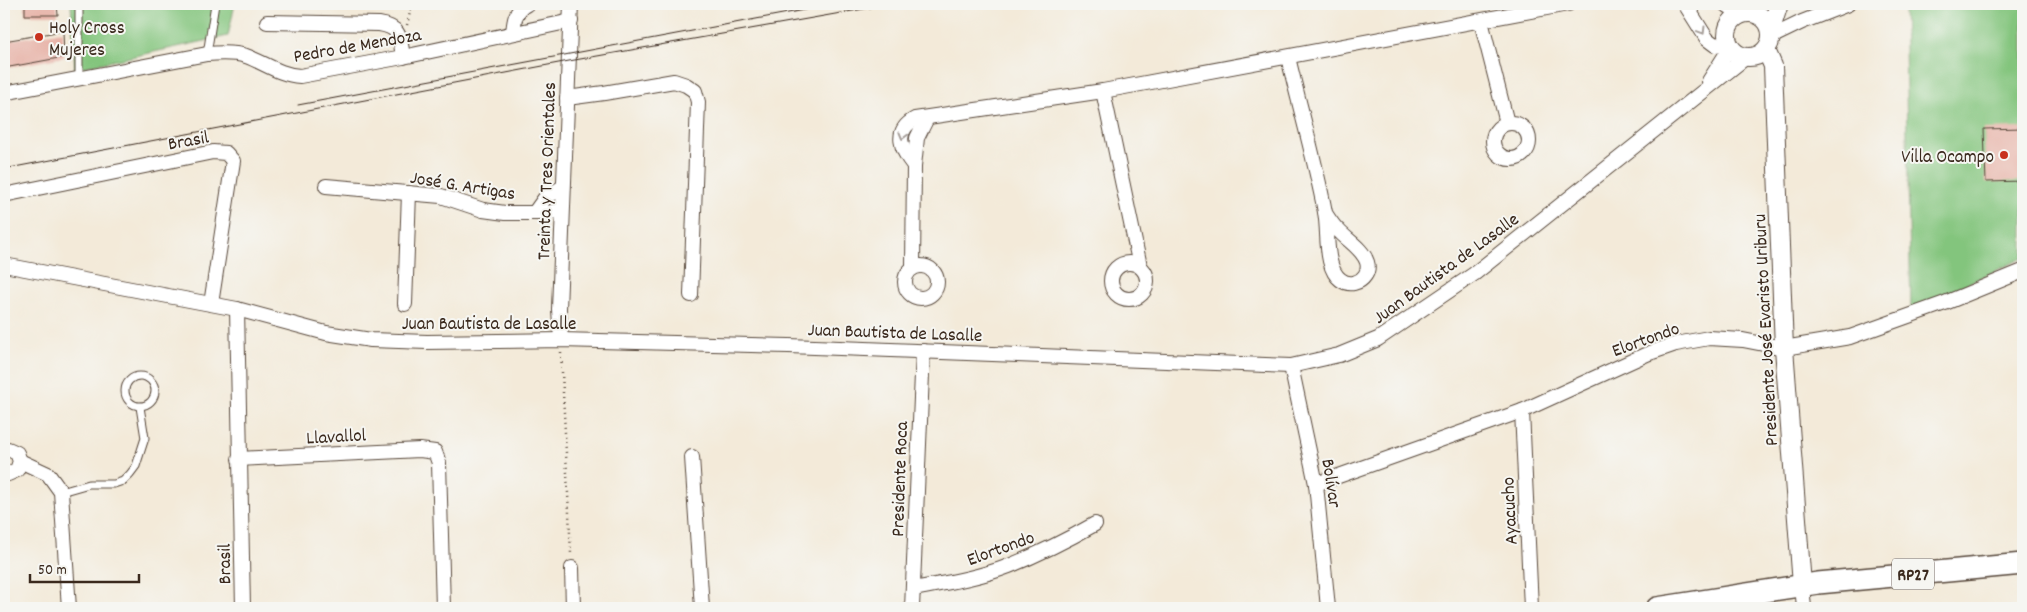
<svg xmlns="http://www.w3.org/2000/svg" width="2027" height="612" font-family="Dekko,sans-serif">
<rect width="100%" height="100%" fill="#f6f6f2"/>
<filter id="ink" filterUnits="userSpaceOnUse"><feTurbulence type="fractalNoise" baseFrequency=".02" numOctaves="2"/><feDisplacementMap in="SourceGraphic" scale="10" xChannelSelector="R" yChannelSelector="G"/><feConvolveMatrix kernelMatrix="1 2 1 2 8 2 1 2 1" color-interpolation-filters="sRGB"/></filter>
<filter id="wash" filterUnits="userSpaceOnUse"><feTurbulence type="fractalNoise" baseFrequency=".0096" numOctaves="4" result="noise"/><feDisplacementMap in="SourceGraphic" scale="20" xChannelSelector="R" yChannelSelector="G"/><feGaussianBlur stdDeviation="1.12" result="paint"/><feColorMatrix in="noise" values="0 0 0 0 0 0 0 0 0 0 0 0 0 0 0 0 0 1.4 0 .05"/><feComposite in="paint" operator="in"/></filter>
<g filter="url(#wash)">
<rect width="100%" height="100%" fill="#f3ead9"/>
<!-- green -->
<g fill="#83c57d" stroke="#5f784e">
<polygon points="71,4 235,4 228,36 75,69"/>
<polygon points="1904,4 2023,4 2023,258 1911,310"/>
</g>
<g id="blocks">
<!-- building -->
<g fill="#e6ada2">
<polygon points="25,4 57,4 58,15 25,15"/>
<polygon points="63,31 64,57 4,68 4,41"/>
<polygon points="2023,128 2023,181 1986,182 1984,129"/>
</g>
</g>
</g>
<g filter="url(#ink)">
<use href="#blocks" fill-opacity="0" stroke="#57473a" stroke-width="1"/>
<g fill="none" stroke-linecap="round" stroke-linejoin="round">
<!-- service casing -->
<g stroke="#57473a" stroke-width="9">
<g id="service">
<polyline points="207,54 215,4"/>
<polyline points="79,79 79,4"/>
<circle cx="140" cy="391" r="15"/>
<polyline points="61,492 89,484 114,484 123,481 130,474 136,466 145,438 140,407"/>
</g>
</g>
<!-- minor casing -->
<g stroke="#57473a" stroke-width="16">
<g id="minor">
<polyline points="1685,4 1707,39 1715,45 1728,43"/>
<polyline points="1725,4 1742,14"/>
<polyline points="1481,21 1507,123"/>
<path d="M267,22l112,2c22,3 21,14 24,33"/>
<path d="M513,33c1,-12 2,-23 14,-29"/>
<polyline points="1771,37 1802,22 1848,4"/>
<path d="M1288,57c12,51 27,103 37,155 3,16 1,33 5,49 9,37 43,21 37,1 -4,-13 -20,-22 -28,-31 -6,-5 -10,-12 -14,-18"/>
<polyline points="1709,81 1730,48"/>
<polyline points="1103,91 1140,266"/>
<path d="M4,93l203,-39c12,-1 26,-2 39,2 19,7 34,19 54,20l103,-19 168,-36"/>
<polyline points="567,98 604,93 674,81 686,85 695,91 698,102 691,295"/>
<circle cx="1511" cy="141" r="18"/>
<path d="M914,166c-13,-16 -21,-35 1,-47l188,-28 465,-87"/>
<polyline points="326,186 441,196 483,210 505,213 547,213 562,210"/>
<polyline points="4,195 213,152 226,153 233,161 211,304"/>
<polyline points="535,212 545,198 563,187"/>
<circle cx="1129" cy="281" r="18"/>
<polyline points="4,265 237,309 326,333 371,340 427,342 561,340 789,346 1291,366 1339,355 1378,339 1474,274 1745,58"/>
<circle cx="921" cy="282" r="16"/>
<polyline points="913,268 914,166 917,138 927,118"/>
<polyline points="405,304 409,193"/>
<polyline points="237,309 243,608"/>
<polyline points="561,340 559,309 571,4"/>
<polyline points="1291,366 1316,484 1328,608"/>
<polyline points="1522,411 1531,608"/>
<polyline points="4,450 8,449 17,453 20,461 17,470 8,474 4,472"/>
<polyline points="692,457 702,608"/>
<polyline points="239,459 420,450 435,452 439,463 443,608"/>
<polyline points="20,461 48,474 61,492 69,608"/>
<polyline points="1316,484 1522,411 1647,354 1676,344 1709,338 1743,340 1784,348 1850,337 1945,303 2023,271"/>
<polyline points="572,568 573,608"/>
<polyline points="1802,585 1804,608"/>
<path d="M913,589c32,-6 65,-11 96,-23 30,-12 58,-26 86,-42"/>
<polyline points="912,608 923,351"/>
</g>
</g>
<!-- tertiary casing -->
<g stroke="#57473a" stroke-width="20">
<g id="tertiary">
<circle cx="1749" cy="35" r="22"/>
<polyline points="1771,29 1779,4"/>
<polyline points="1766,50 1773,66 1784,348 1802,585"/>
</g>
</g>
<!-- primary casing -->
<g stroke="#57473a" stroke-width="24">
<polyline id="primary" points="1657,608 1818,583 2023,564"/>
</g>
<!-- path -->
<g stroke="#57473a" stroke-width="2.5" stroke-dasharray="1 4" stroke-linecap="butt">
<polyline points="407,25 412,4"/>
<polyline points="561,352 571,554"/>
</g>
<!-- service -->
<use href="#service" stroke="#fff" stroke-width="7"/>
<!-- minor -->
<use href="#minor" stroke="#fff" stroke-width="14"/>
<!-- tertiary -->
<use href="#tertiary" stroke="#fff" stroke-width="18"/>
<!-- primary -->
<use href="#primary" stroke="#fff" stroke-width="21"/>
<!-- tram -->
<g stroke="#3b2a1e" stroke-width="1">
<polyline points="298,105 836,4"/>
<polyline points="4,169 569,61 892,4"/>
</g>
</g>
<!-- one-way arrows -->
<defs><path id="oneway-chevron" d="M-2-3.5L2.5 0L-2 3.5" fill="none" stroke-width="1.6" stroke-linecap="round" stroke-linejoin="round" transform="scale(1.25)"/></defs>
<g stroke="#a79f9a">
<use href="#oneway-chevron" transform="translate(1702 31) rotate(59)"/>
<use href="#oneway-chevron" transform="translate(903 136) rotate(105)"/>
</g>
</g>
<!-- markers -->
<g fill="#c8321e" stroke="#f6f6f2" stroke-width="2">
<circle cx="39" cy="37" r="5"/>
<circle cx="2004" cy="155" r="5"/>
</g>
<g text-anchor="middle" stroke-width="4" stroke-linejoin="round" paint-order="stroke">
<!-- shield labels -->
<rect fill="#f6f6f2" stroke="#73675e" stroke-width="1" x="1892" y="558.5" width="42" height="31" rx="4"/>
<g font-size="18" font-weight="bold" fill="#3b2a1e">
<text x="1913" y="580">RP27</text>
</g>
<!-- poi labels -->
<g font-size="19" fill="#3b2a1e" stroke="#f6f6f2" text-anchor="start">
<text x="49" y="33">Holy Cross<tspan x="49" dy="22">Mujeres</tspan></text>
<text x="1994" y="162" text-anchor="end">Villa Ocampo</text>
</g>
<!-- street labels -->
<g font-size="19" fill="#3b2a1e" stroke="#f6f6f2">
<text transform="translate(357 44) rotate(-10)" y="7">Pedro de Mendoza</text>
<text transform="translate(188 139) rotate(-10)" y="7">Brasil</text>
<text transform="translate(545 171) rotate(-88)" y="7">Treinta y Tres Orientales</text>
<text transform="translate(463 184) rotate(9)" y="7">José G. Artigas</text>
<text transform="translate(1445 267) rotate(-36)" y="7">Juan Bautista de Lasalle</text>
<text x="489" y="329">Juan Bautista de Lasalle</text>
<text transform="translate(1764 330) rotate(-93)" y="7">Presidente José Evaristo Uriburu</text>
<text transform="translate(895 331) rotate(2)" y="7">Juan Bautista de Lasalle</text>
<text transform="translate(1645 338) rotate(-20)" y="7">Elortondo</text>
<text transform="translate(336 435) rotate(-3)" y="7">Llavallol</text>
<text transform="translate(898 479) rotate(-88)" y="7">Presidente Roca</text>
<text transform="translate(1333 483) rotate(81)" y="7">Bolívar</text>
<text transform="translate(1508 511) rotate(-93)" y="7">Ayacucho</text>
<text transform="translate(1000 547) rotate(-20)" y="7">Elortondo</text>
<text transform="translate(223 564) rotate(-91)" y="7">Brasil</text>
</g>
</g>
<!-- margin -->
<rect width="2027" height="612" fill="none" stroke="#f6f6f2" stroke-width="20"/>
<!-- scale -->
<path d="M30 574v8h109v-8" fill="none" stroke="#3b2a1e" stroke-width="2.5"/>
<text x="38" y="574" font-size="15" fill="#3b2a1e" stroke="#f6f6f2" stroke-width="4" paint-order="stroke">50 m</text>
</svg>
